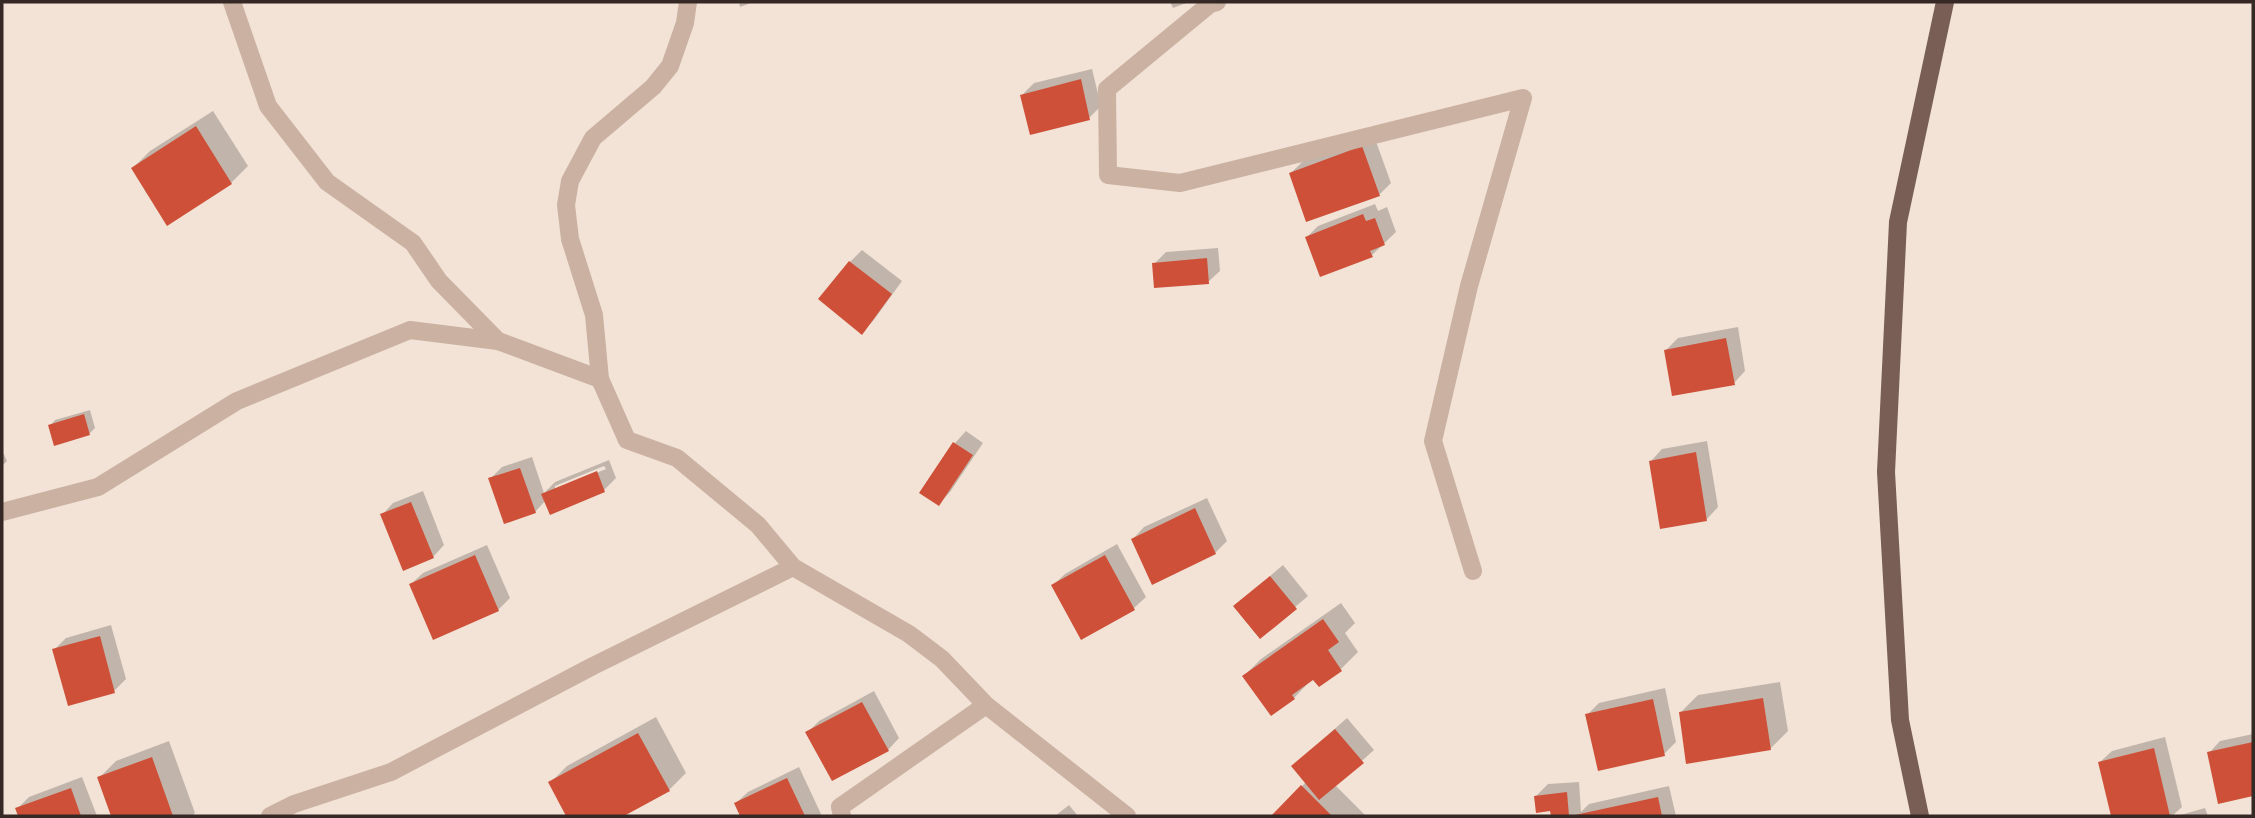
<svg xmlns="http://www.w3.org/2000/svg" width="2255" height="818" font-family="'Golos Text',sans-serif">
<rect width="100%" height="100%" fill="#f2e3d6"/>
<!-- shadow -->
<g fill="#0003" fill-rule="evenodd">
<polygon points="739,2 753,2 740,7"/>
<polygon points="1170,2 1189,2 1173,8"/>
<polygon points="1092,69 1101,106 1089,118 1022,95 1034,83"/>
<polygon points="213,111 248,166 231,183 133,168 150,151"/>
<polygon points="1374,136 1391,183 1379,195 1291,173 1303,161"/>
<polygon points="1375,204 1378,211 1387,207 1396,232 1372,255 1307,237 1318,226"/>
<polygon points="1218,248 1220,271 1208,282 1154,264 1166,252"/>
<polygon points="862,250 902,281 873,321 862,332 850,262"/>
<polygon points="1738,327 1745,371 1734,383 1666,350 1678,338"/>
<polygon points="90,410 95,428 90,433 55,444 50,426 55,420"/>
<polygon points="966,431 983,443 950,492 939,504 922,492 955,443"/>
<polygon points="1707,441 1718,507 1707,519 1651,461 1662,449"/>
<polygon points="2,450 7,461 2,466"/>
<path d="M532,457l12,36 11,-11 54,-22 7,18 -12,12 -58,10 -11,12 -45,-33 12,-12zM604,466l2,3 -51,21v-4z"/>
<polygon points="423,491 444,545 433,557 382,515 393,503"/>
<polygon points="1207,498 1227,541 1215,553 1133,539 1144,527"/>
<polygon points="1117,544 1146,597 1134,608 1082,638 1053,585 1065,574"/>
<polygon points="487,545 510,598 498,610 411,584 423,573"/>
<polygon points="1283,565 1308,596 1260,637 1235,606"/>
<polygon points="1341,603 1355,623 1345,633 1358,652 1341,669 1314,677 1294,698 1244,676 1261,659"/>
<polygon points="111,625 126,679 114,691 54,650 66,638"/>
<polygon points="1780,682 1788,731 1771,748 1681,712 1698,695"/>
<polygon points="1665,688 1676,742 1664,754 1587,715 1599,703"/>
<polygon points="874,691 899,738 888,750 808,732 819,721"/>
<polygon points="656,717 686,773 669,790 620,816 568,816 550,783 567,766"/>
<polygon points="1347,718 1374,750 1335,785 1366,816 1273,816 1306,782 1305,755"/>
<polygon points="2253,734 2253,794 2219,802 2209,753 2220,741"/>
<polygon points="2165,737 2182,807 2172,816 2113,816 2100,762 2112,751"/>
<polygon points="169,741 195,813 192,816 113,816 99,778 116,761"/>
<polygon points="799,767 821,814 819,816 742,816 736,803 748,792"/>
<polygon points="82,777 97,816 20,816 17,809 29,797"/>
<polygon points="1579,782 1581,812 1589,804 1669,786 1676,816 1553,816 1552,810 1536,796 1548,784"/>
<polygon points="1069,805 1078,816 1055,816"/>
<polygon points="2205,808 2208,816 2177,816"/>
</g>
<!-- building -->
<g fill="#ce5038">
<polygon points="1081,79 1090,120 1030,135 1020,95"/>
<polygon points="196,126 232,184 167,226 131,168"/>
<polygon points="1362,146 1380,196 1306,222 1289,173"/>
<polygon points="1363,214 1366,221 1375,218 1385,245 1370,251 1373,257 1320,277 1305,237"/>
<polygon points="1207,258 1209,284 1154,288 1152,263"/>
<polygon points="849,261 892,294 862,335 818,299"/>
<polygon points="1726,338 1735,385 1672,396 1664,350"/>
<polygon points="84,414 90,435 54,446 48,425"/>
<polygon points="953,442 973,455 939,506 919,493"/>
<polygon points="1696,452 1707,521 1660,529 1649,461"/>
<polygon points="520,468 536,513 504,524 488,478"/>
<polygon points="597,471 605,492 550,515 541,494"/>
<polygon points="411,502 434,558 403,571 380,514"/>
<polygon points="1195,508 1216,554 1152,585 1131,539"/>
<polygon points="475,555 499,611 433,640 409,584"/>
<polygon points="1105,555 1135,610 1081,640 1051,585"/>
<polygon points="1270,576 1297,609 1260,639 1233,606"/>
<polygon points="1323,619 1339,642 1328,650 1342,671 1319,687 1313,680 1292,695 1295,699 1271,716 1242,676"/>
<polygon points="100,636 115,693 68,706 52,649"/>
<polygon points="1763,698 1771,750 1686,764 1679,712"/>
<polygon points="1653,699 1665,756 1598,771 1585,714"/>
<polygon points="862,702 889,751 832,781 805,732"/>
<polygon points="1335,729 1364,763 1319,800 1291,766"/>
<polygon points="638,733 670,791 624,816 566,816 548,782"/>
<polygon points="2253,742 2253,796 2218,804 2207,752"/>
<polygon points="2154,748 2170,816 2111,816 2098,762"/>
<polygon points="152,757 173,816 111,816 97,777"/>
<polygon points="787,778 805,816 740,816 734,803"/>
<polygon points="1301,785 1332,816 1271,816"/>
<polygon points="71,788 81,816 18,816 15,808"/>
<polygon points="1567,792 1569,816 1551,816 1550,811 1536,813 1534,796"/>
<polygon points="1658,797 1662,816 1575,816 1575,815"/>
</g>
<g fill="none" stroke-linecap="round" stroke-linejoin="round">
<!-- minor -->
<g stroke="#cbb1a2" stroke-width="18">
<polyline points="232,2 268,106 327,182 413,243 439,281 498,341 600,379"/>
<polyline points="688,2 685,23 670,66 653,87 593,138 570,181 566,205 570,239 594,315 600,379 627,440 677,458 758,525 793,567 909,634 942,659 986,705 1127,816"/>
<polyline points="1217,2 1210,4 1107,89 1108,175 1180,183 1523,98 1469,286 1433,441 1473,571"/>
<polyline points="2,512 98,487 237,401 410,330 498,341"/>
<polyline points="270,816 294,804 391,772 593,666 793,567"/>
<polyline points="842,816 840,807 986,705"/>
</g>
<!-- major -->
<polyline stroke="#785e55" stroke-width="18" points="1920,816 1900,720 1886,472 1898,222 1945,2"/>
</g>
<!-- border -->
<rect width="2255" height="818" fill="none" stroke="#352825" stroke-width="7"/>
</svg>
